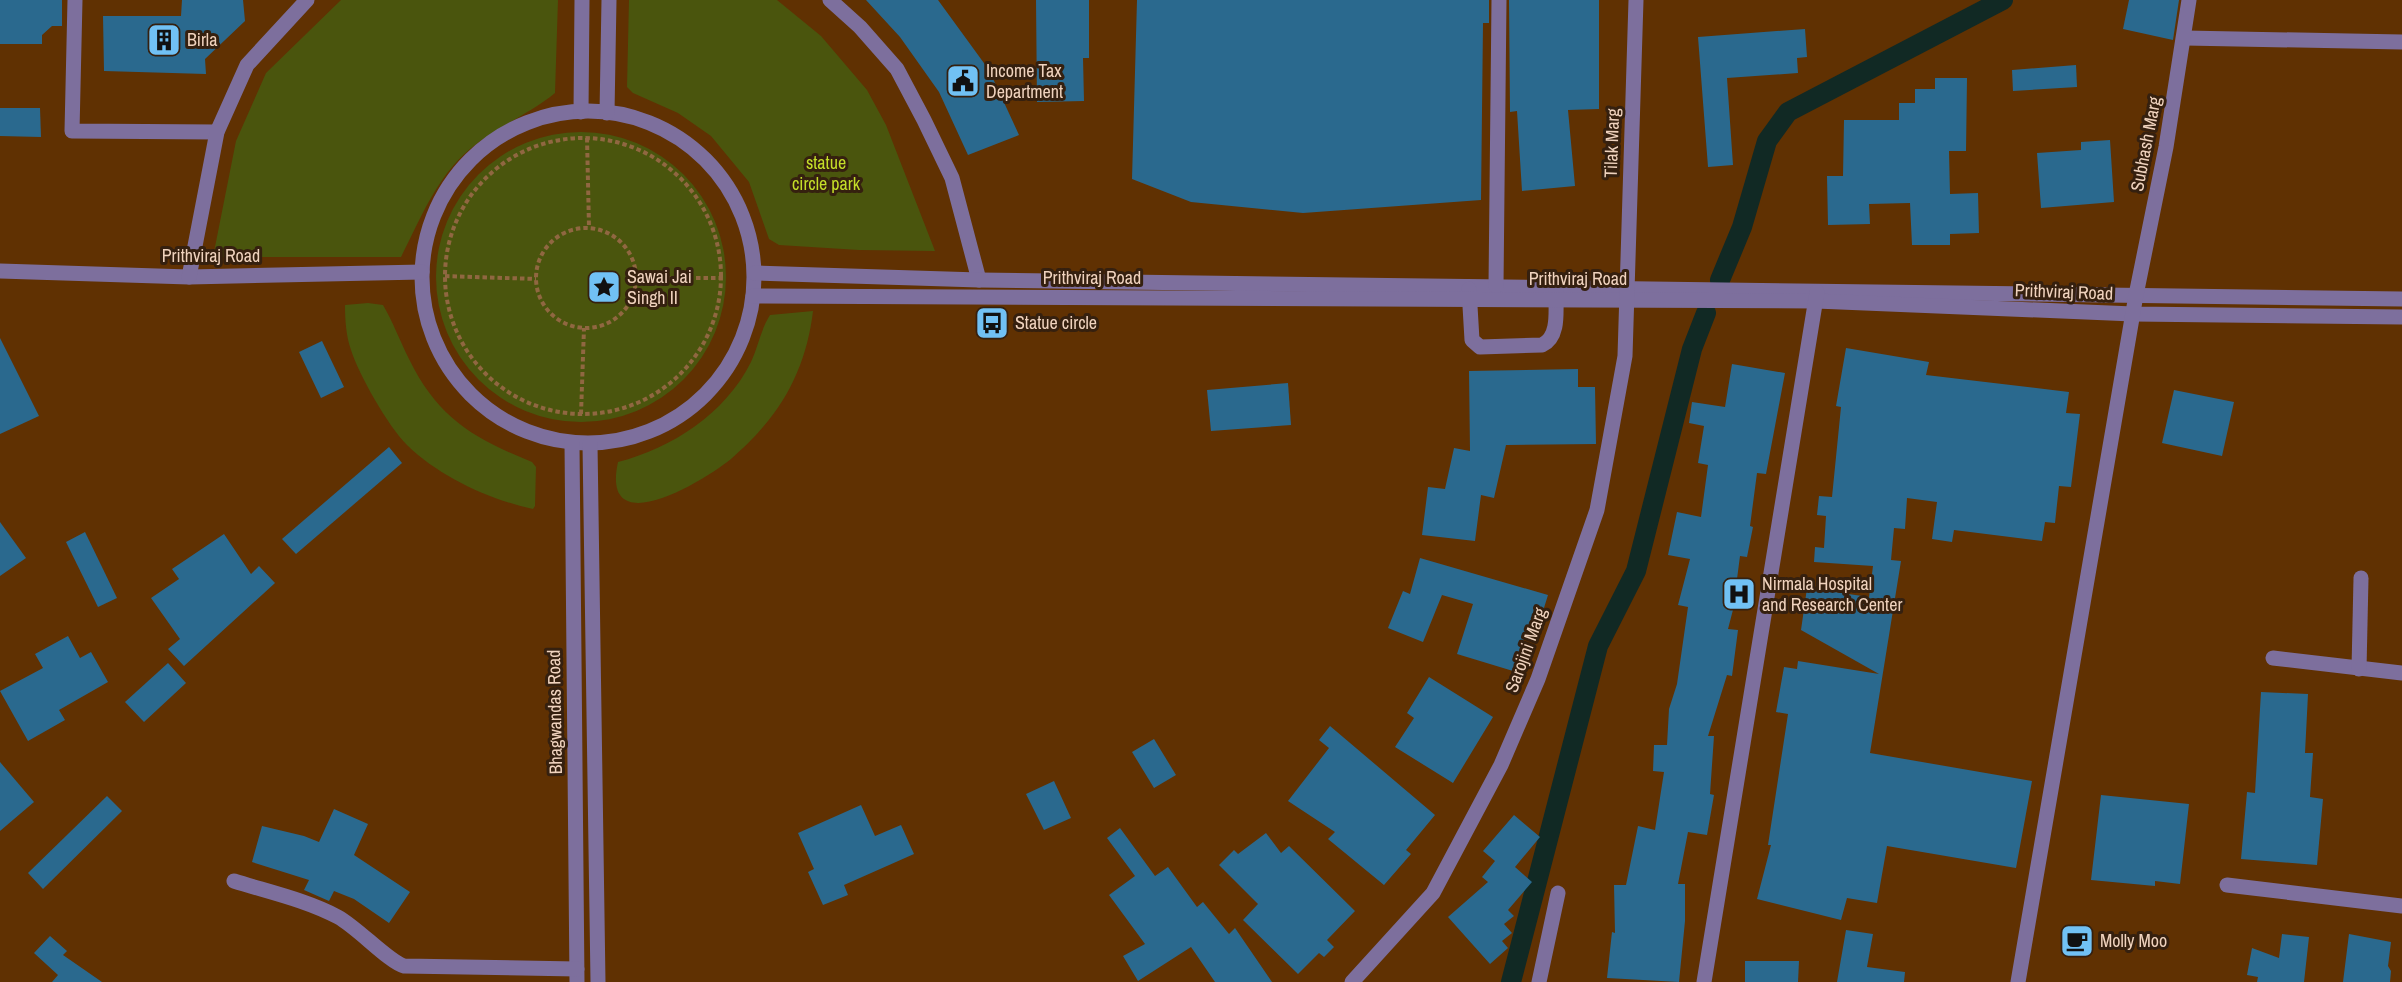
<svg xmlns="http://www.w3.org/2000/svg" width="2402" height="982" font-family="'Archivo Narrow',sans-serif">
<rect width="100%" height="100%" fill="#603102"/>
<!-- green -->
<g fill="#4a550d">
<path d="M341,0h217l-3,93c-27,22 -59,34 -85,56 -33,27 -50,71 -69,108h-188l23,-116 30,-68z"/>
<polygon points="629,0 777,0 821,36 867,90 886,125 935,251 859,250 779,245 769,239 749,182 711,136 678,113 633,93 627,87"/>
<circle cx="581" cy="277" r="145"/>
<path d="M368,303l15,2c10,17 17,36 26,54 29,59 64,79 123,103l4,5 -1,39 -2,3c-45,-10 -93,-32 -126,-64 -19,-19 -48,-70 -56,-95 -5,-14 -6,-31 -6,-45z"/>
<path d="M813,311c-5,43 -21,83 -50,116 -9,11 -21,22 -32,32 -27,22 -131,85 -113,3 54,-14 107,-48 133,-100 7,-15 10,-33 19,-47z"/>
</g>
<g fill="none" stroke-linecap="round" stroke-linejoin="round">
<!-- canal -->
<g stroke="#112924" stroke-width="20">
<polyline points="1720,280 1742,227 1767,141 1788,112 2003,0"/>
<polyline points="1511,982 1598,646 1636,571 1692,349 1706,313"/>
</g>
</g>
<!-- building -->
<g fill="#2a698e">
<polygon points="0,0 62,0 62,26 52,26 42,35 42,44 0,44"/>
<polygon points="182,0 243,0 245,21 205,59 206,74 104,71 103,16 181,16"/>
<polygon points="866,0 938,0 989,70 1019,135 968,155 939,92 900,37"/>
<polygon points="1036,0 1089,0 1089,58 1083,58 1084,101 1037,102"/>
<polygon points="1137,0 1489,0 1489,23 1483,23 1481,200 1303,213 1191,202 1132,179"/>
<polygon points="1509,0 1599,0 1599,109 1568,110 1575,186 1522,191 1517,111 1510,112"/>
<polygon points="2129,0 2179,0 2173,40 2123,29"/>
<polygon points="1805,29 1807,57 1797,58 1798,73 1727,78 1733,165 1708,167 1698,37"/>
<polygon points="2076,65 2077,87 2013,91 2012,70"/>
<polygon points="1935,78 1967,78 1966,151 1949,151 1950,194 1978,193 1979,233 1950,234 1950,245 1912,245 1910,203 1869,204 1870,224 1828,225 1827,176 1843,176 1844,120 1899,120 1899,103 1915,103 1915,89 1935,89"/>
<polygon points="0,108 40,108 41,137 0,136"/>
<polygon points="2110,140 2114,202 2041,208 2037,153 2081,150 2081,142"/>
<polygon points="0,338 39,416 0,434"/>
<polygon points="322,341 344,387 321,398 299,352"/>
<polygon points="1846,348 1929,362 1926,375 2069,392 2066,413 2080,414 2071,487 2059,486 2055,523 2045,522 2042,541 1954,530 1952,542 1932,539 1937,502 1907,498 1905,529 1894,528 1891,560 1901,561 1870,753 2032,781 2016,868 1887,846 1877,903 1847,898 1841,920 1757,899 1771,845 1768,845 1788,714 1776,712 1784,667 1797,669 1798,661 1879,674 1801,630 1807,588 1869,597 1873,566 1814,562 1815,547 1824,548 1826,516 1817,515 1819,496 1832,497 1841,407 1836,406"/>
<polygon points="1732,364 1785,373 1766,474 1757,473 1750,526 1753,527 1747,557 1740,556 1737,579 1741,579 1728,629 1738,630 1732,676 1727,675 1708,736 1714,736 1710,794 1714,795 1707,835 1688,832 1678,884 1685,884 1685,921 1679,982 1607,978 1612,932 1615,933 1614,885 1626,885 1638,826 1655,830 1664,772 1653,771 1654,745 1667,745 1669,709 1677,684 1688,607 1678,605 1690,559 1668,555 1677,512 1701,517 1708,465 1698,463 1704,426 1689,423 1692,402 1725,407"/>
<polygon points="1578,369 1578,387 1595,387 1596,444 1506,445 1494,498 1481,495 1475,541 1422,535 1428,487 1445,489 1454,448 1470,451 1469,371"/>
<polygon points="1288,383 1291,425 1211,431 1207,390"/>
<polygon points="2174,390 2234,402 2222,456 2162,443"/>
<polygon points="389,447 402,463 296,554 282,539"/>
<polygon points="0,522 26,558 0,576"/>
<polygon points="85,532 117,598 98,607 66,542"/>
<polygon points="224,534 251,574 259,566 275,583 184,666 168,649 180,639 151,598 179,579 172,569"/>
<polygon points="1420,558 1548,595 1539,624 1530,621 1513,671 1457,654 1473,604 1442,595 1423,642 1388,628 1403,591 1410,594"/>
<polygon points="68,636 80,658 91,652 108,682 59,710 65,720 28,741 0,691 43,668 35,654"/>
<polygon points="168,663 186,683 144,722 125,702"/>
<polygon points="1429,677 1493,717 1453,783 1395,747 1414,718 1407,713"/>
<polygon points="2261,692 2308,694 2305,753 2313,753 2310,797 2323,799 2317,865 2241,859 2247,792 2255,793"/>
<polygon points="1330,726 1435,815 1406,850 1411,854 1384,885 1328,839 1335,832 1288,801 1329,748 1319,740"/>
<polygon points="1154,739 1176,775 1154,788 1132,752"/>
<polygon points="0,762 34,802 0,831"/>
<polygon points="1054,781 1071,818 1044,830 1026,794"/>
<polygon points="2101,795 2189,804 2180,884 2155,881 2155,886 2091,880"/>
<polygon points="107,796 122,811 43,889 28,873"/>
<polygon points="861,805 875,836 901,825 914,854 844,885 848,895 823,905 808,872 814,869 798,833"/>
<polygon points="334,809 368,824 354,855 410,892 389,923 354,899 334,891 329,901 304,890 309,880 252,862 262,826 304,836 319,842"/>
<polygon points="1514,815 1540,837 1515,867 1532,882 1508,910 1514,916 1504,924 1512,933 1502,941 1508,948 1490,964 1448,917 1488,882 1482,877 1495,861 1483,851"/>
<polygon points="1120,828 1155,876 1168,867 1197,907 1203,902 1229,934 1235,928 1272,982 1215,982 1191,947 1138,981 1123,956 1145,944 1109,895 1135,876 1107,838"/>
<polygon points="1266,833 1281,853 1289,846 1355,911 1327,940 1334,947 1324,957 1319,953 1298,974 1243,920 1258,904 1219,865 1234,850 1238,854"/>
<polygon points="1846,930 1873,934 1867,967 1905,972 1904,982 1837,982"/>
<polygon points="2282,934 2309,937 2304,982 2257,982 2258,977 2247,975 2252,948 2279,958"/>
<polygon points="2349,934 2391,942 2388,966 2391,971 2390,982 2343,982"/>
<polygon points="50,936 67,951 63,955 102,982 52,982 58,975 34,953"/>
<polygon points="1745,961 1799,961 1798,982 1745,982"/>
</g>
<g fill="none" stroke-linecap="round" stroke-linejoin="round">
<!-- path -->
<g stroke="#906741" stroke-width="4" stroke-dasharray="4.5 3" stroke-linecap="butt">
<circle cx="583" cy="276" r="138"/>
<polyline points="587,138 589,227"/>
<circle cx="586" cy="278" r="50"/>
<polyline points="445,276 536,279"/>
<polyline points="636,278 722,278"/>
<polyline points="581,414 584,328"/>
</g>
<!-- minor -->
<g stroke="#7d6f9d" stroke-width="15">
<polyline points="75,0 72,131 217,132"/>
<polyline points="830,0 860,27 897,69 924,120 952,178 979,280"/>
<polyline points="2185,38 2402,42"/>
<circle cx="588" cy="277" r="166"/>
<polyline points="581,112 582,0"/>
<polyline points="607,113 609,0"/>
<polyline points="0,271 189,277 422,272"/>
<polyline points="755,273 979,280 2402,299"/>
<polyline points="189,277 217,132 247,65 307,0"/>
<polyline points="1496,286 1499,0"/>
<path d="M1469,289l3,51 8,7 62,-2c19,-9 13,-38 14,-56"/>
<polyline points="753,296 1816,301 2133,314 2402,317"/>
<polyline points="572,443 577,982"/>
<polyline points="590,444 598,982"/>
<polyline points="2273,658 2402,673"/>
<polyline points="2359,669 2361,578"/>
<path d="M234,881c35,11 72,19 104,36 20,11 51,45 66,49l173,3"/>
<polyline points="2227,885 2402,906"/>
<polyline points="1352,982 1433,893 1501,765 1538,679 1597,510 1625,356 1636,0"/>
<polyline points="1539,982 1558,893"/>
<polyline points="1704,982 1817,292"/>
<polyline points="2018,982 2136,295 2166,147 2189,0"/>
</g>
</g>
<!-- icons -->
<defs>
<g id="building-square" transform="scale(1.725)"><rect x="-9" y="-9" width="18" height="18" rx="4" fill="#71c1f4" stroke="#35200f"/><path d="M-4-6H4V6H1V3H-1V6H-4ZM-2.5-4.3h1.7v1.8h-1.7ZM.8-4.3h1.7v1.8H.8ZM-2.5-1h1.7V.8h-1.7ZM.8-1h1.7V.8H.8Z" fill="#111"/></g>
<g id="civic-square" transform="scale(1.725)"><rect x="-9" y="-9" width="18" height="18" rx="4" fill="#71c1f4" stroke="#35200f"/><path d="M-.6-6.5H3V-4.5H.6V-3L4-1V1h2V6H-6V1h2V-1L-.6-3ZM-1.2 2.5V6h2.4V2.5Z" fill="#111"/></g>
<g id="sight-square" transform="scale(1.725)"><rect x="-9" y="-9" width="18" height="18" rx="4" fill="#71c1f4" stroke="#35200f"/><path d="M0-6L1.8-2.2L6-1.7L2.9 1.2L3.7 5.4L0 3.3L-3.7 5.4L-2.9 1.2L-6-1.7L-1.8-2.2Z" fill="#111"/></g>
<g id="bus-square" transform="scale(1.725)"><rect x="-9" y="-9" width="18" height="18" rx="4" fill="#71c1f4" stroke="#35200f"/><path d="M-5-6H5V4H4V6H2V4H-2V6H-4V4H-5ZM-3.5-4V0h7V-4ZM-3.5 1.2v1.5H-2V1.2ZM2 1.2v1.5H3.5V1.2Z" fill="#111"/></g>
<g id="hospital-square" transform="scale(1.725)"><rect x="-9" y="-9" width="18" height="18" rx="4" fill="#71c1f4" stroke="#35200f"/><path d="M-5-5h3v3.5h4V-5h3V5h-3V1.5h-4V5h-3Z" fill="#111"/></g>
<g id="cafe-square" transform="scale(1.725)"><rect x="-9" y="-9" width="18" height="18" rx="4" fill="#71c1f4" stroke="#35200f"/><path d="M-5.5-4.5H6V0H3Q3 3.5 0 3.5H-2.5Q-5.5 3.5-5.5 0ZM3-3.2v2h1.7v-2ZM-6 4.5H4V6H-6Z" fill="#111"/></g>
</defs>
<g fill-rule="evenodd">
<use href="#building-square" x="164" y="40"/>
<use href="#civic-square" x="963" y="81"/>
<use href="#sight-square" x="604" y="287"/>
<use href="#bus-square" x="992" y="323"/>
<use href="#hospital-square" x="1739" y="594"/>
<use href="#cafe-square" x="2077" y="941"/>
</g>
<g text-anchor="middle" stroke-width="6" stroke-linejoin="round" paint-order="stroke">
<!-- poi labels -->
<g font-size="18" fill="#f0d3be" stroke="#35200f" text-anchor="start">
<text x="187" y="46">Birla</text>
<text x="986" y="77">Income Tax<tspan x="986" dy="21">Department</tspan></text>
<text x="627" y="283">Sawai Jai<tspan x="627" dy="21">Singh II</tspan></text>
<text x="1015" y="329">Statue circle</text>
<text x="1762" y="590">Nirmala Hospital<tspan x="1762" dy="21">and Research Center</tspan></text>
<text x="2100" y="947">Molly Moo</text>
</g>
<!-- street labels -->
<g font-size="18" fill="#f0d3be" stroke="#35200f">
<text transform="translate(1612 143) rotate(-88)" y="6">Tilak Marg</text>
<text transform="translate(2146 144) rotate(-79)" y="6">Subhash Marg</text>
<text x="211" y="262">Prithviraj Road</text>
<text x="1092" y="284">Prithviraj Road</text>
<text x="1578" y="285">Prithviraj Road</text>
<text transform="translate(2064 292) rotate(2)" y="6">Prithviraj Road</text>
<text transform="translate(1526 650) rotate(-70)" y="6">Sarojini Marg</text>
<text transform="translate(555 712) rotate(-91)" y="6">Bhagwandas Road</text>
</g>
<!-- park labels -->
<g font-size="18" fill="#c4de29" stroke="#35200f">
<text x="826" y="169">statue<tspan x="826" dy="21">circle park</tspan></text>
</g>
</g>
</svg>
